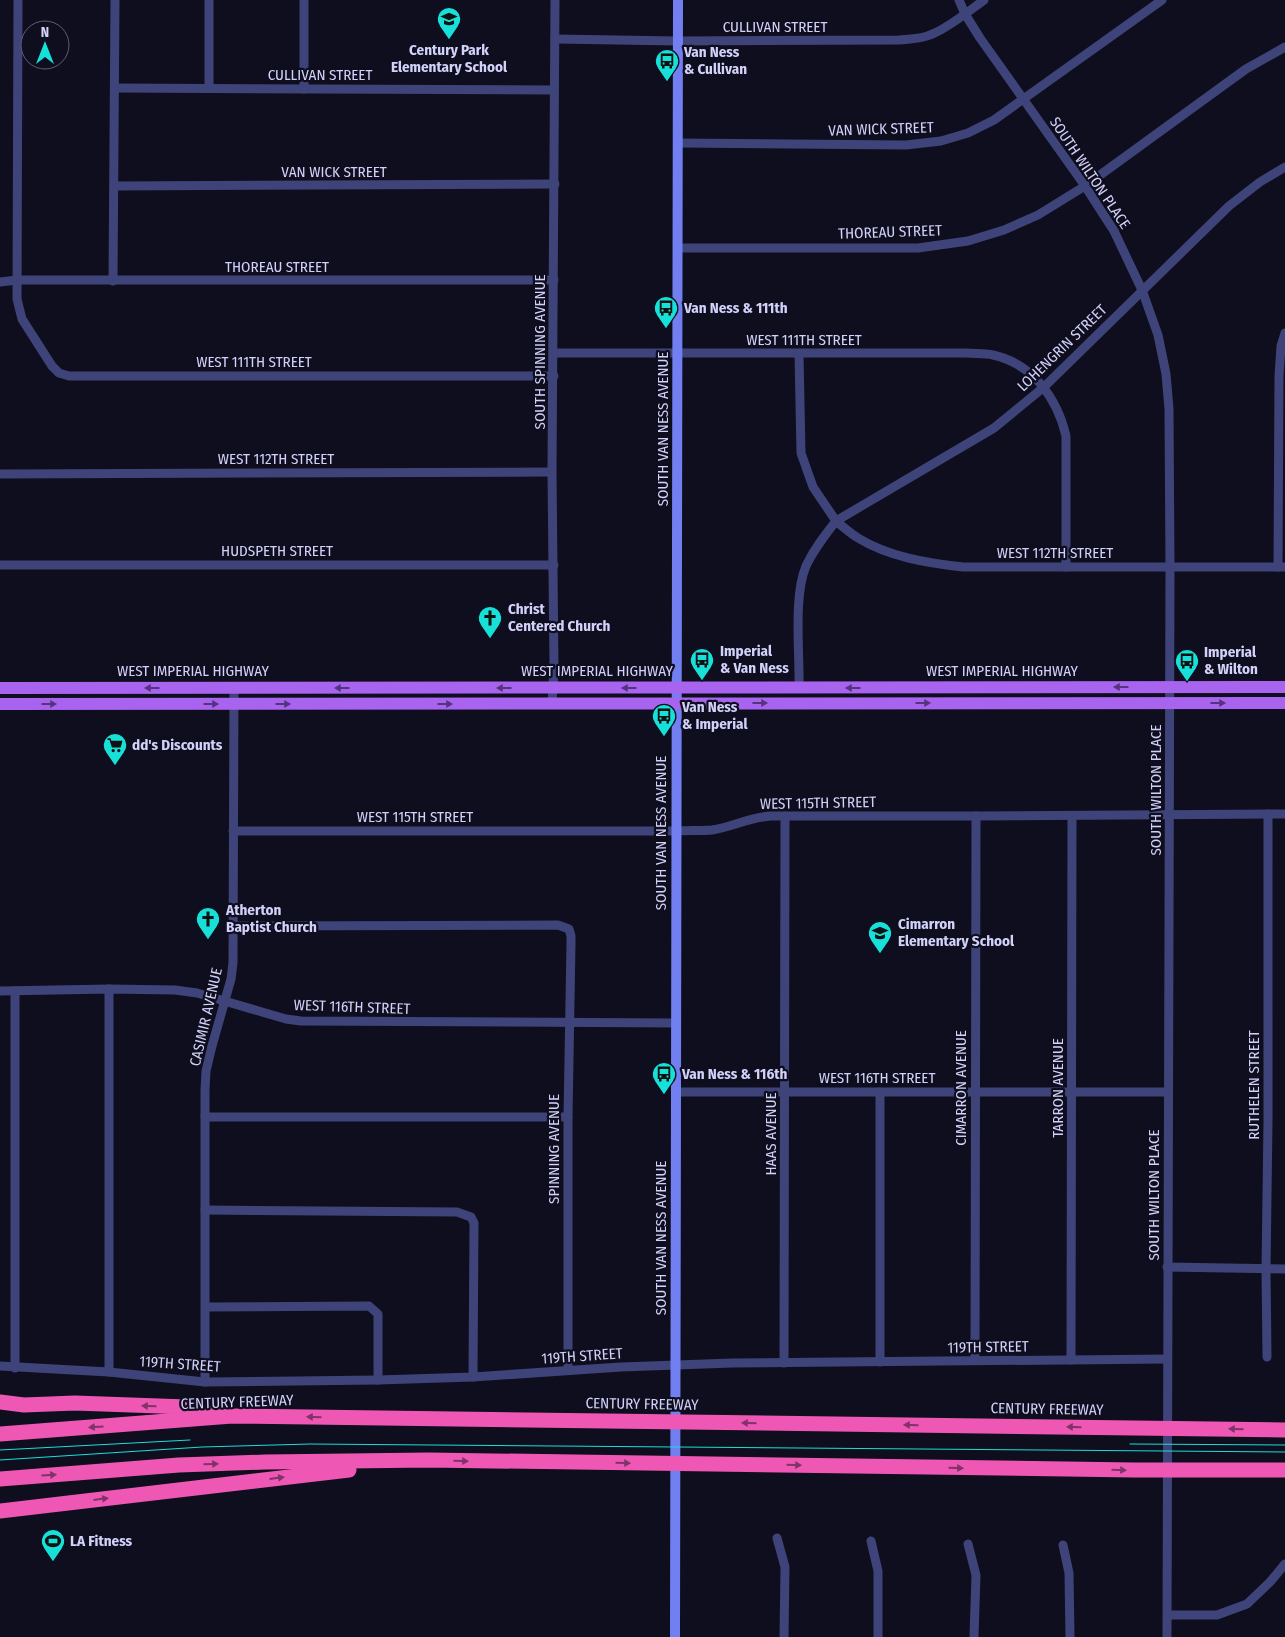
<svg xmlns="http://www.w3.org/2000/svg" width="1285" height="1637" font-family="'Fira Sans Condensed',sans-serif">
<rect width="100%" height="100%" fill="#0f0e1e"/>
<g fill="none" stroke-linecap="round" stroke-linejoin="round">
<!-- street -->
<g stroke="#3e4479" stroke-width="9">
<polyline points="18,0 17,299 22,319 52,366 59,373 69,376 554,376"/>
<polyline points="959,0 965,14 980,38 1085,186 1114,231 1142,290 1158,335 1166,374 1169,409 1170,568 1167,1637"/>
<path d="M555,39l123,2 221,-1c10,-1 22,-1 31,-5 17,-6 39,-24 54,-35"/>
<polyline points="115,88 554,90"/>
<polyline points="209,88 209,0"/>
<polyline points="304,89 304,0"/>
<polyline points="678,143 906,145 941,141 968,133 994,120 1162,0"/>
<path d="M1285,167l-25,15 -31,24 -185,181 -50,41 -158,93c7,6 14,12 22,17 31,19 69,25 105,29h322"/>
<polyline points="114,186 555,184"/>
<polyline points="678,248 918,248 968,241 1004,230 1038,215 1085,186 1246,69 1285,47"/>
<polyline points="113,281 115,0"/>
<polyline points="0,282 17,280 554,280"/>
<path d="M554,353h412c9,1 18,0 27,2 40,9 64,43 73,81v131"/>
<polyline points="0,474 552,472"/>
<polyline points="0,565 554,565"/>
<polyline points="1278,567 1279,376 1281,346 1285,333"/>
<path d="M799,688c1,-35 -6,-91 7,-122 8,-17 19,-31 30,-45l-23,-34 -12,-34 -2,-99"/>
<polyline points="552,704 554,667 552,472 555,0"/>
<path d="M233,831h443c12,-1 25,0 36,-1 20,-3 38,-13 59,-14h205l309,-2"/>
<polyline points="233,926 558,925 569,929 571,936 571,944 568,1117 568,1370"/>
<polyline points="109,989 109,1372"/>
<polyline points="0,991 109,989 175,990 197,993 286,1019 301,1021 676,1023"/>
<polyline points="15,991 15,1368"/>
<polyline points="676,1092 1168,1092"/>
<polyline points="205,1117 568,1117"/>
<polyline points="205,1210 457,1212 471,1217 474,1223 473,1377"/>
<polyline points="1167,1267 1285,1269"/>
<polyline points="206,1307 369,1306 378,1314 378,1380"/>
<polyline points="1267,1357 1266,1269 1268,1121 1268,814"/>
<polyline points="975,1360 976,816"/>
<polyline points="1071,1360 1072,816"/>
<polyline points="880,1362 880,1092"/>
<polyline points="784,1363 785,816"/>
<polyline points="0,1366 109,1372 205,1382 378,1380 473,1377 621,1367 732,1363 1167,1359"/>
<polyline points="205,1382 205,1090 206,1071 212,1046 231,979 233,963 234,688"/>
<polyline points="777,1538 785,1567 784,1637"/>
<polyline points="871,1541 878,1571 878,1637"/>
<polyline points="968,1544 976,1575 974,1637"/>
<polyline points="1063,1545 1069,1573 1070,1637"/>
<polyline points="1168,1615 1217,1615 1247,1604 1270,1582 1285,1564"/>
</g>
<!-- secondary -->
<polyline stroke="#717ff1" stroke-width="10" points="675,1637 678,0"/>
<!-- primary -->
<g stroke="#a863ef" stroke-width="12">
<polyline points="0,688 1285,687"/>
<polyline points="0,704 1285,703"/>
</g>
<!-- highway -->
<g stroke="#ee58b4" stroke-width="15">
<polyline points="0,1402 24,1405 75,1403 187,1407 218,1414"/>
<polyline points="0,1434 232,1416 1285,1430"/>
<polyline points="0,1479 179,1465 265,1462 429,1460 1134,1470 1285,1470"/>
<polyline points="0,1511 349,1470"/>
</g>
<!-- tram -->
<g stroke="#17e0d9" stroke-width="1">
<polyline points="1130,1444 1285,1445"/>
<polyline points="0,1450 190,1440"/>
<polyline points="0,1460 202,1447 310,1444 1285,1452"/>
</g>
</g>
<!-- one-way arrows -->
<defs><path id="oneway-solid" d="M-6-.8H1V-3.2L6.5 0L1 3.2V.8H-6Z" transform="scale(1.25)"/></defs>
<g fill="#54347c">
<use href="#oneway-solid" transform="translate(1121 687) rotate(180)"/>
<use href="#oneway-solid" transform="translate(152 688) rotate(180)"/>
<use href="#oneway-solid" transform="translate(342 688) rotate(-180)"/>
<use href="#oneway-solid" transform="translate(504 688) rotate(-180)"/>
<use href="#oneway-solid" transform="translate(629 688) rotate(180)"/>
<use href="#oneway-solid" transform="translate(853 688) rotate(180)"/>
<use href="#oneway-solid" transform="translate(760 703)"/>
<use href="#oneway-solid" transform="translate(923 703)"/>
<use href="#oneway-solid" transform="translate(1218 703)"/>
<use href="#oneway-solid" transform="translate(49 704)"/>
<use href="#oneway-solid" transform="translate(211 704)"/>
<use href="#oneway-solid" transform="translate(283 704)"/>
<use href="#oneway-solid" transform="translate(445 704)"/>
</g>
<g fill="#7e3369">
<use href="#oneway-solid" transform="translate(149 1406) rotate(-178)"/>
<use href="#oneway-solid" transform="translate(314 1417) rotate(-179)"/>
<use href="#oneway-solid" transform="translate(749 1423) rotate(-179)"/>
<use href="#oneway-solid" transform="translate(911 1425) rotate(-179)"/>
<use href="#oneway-solid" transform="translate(96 1427) rotate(176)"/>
<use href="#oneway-solid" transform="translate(1074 1427) rotate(-179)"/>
<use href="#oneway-solid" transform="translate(1236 1429) rotate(-179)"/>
<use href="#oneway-solid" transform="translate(461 1461) rotate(1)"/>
<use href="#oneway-solid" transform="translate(623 1463) rotate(1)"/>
<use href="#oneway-solid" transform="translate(211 1464) rotate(-2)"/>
<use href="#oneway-solid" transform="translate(794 1465) rotate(1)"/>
<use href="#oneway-solid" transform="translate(956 1468) rotate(1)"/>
<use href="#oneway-solid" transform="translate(1119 1470) rotate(1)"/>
<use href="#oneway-solid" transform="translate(49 1475) rotate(-4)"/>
<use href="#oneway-solid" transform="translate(277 1478) rotate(-7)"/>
<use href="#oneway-solid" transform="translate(101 1499) rotate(-7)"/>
</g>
<!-- icons -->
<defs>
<g id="school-pin" transform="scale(1.25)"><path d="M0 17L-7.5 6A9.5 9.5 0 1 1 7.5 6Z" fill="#17e0d9" stroke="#0f0e1e"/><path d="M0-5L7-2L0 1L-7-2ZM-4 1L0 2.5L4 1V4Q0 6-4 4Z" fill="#111"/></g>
<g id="bus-pin" transform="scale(1.25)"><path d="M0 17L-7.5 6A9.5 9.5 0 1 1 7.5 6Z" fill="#17e0d9" stroke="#0f0e1e"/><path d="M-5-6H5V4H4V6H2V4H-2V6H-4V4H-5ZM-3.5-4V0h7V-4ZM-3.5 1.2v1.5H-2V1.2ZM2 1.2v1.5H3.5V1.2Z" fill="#111"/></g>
<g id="church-pin" transform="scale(1.25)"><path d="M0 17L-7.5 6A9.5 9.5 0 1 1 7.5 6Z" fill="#17e0d9" stroke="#0f0e1e"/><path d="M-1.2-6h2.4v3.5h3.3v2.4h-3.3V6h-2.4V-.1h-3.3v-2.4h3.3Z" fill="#111"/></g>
<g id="supermarket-pin" transform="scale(1.25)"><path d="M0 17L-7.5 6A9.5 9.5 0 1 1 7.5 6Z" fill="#17e0d9" stroke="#0f0e1e"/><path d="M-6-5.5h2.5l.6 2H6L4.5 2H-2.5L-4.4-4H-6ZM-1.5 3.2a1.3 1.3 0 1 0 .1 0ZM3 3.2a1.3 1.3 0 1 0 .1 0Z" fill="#111"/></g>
<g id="stadium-pin" transform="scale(1.25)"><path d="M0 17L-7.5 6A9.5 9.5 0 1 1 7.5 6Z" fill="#17e0d9" stroke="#0f0e1e"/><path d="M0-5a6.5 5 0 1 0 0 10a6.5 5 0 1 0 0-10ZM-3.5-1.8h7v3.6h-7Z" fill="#111"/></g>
</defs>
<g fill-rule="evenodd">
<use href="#school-pin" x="449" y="19"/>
<use href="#bus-pin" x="667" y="61"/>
<use href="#bus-pin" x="666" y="308"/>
<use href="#church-pin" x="490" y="618"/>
<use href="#bus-pin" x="702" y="660"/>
<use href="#bus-pin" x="1187" y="661"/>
<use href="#bus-pin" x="664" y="716"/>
<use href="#supermarket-pin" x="115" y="745"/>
<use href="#church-pin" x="208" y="919"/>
<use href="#school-pin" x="880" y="933"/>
<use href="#bus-pin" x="664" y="1074"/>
<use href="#stadium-pin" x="53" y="1541"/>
</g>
<g text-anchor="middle" stroke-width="4.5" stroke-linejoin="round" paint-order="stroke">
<!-- street labels -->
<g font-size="15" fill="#d1d1fa" stroke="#0f0e1e">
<text x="775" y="32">CULLIVAN STREET</text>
<text x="320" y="80">CULLIVAN STREET</text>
<text transform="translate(881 129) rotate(-2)" y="5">VAN WICK STREET</text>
<text x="334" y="177">VAN WICK STREET</text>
<text transform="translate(1090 173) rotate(56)" y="5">SOUTH WILTON PLACE</text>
<text transform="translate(890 232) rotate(-2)" y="5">THOREAU STREET</text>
<text x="277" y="272">THOREAU STREET</text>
<text x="804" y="345">WEST 111TH STREET</text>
<text transform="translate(1062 348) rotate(-44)" y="5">LOHENGRIN STREET</text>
<text transform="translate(540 352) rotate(-90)" y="5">SOUTH SPINNING AVENUE</text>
<text x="254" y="367">WEST 111TH STREET</text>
<text transform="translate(663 429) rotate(-90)" y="5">SOUTH VAN NESS AVENUE</text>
<text x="276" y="464">WEST 112TH STREET</text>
<text x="277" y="556">HUDSPETH STREET</text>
<text x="1055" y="558">WEST 112TH STREET</text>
<text x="193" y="676">WEST IMPERIAL HIGHWAY</text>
<text x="597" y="676">WEST IMPERIAL HIGHWAY</text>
<text x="1002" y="676">WEST IMPERIAL HIGHWAY</text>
<text transform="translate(1156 790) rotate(-90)" y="5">SOUTH WILTON PLACE</text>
<text transform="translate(818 803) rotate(-1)" y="5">WEST 115TH STREET</text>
<text x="415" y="822">WEST 115TH STREET</text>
<text transform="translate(661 833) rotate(-90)" y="5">SOUTH VAN NESS AVENUE</text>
<text transform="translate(352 1007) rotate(2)" y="5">WEST 116TH STREET</text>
<text transform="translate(206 1017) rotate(-77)" y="5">CASIMIR AVENUE</text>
<text x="877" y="1083">WEST 116TH STREET</text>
<text transform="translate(1254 1085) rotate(-90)" y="5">RUTHELEN STREET</text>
<text transform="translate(961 1088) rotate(-90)" y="5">CIMARRON AVENUE</text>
<text transform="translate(1058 1088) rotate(-90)" y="5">TARRON AVENUE</text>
<text transform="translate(771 1134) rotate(-90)" y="5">HAAS AVENUE</text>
<text transform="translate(554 1149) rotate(-90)" y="5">SPINNING AVENUE</text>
<text transform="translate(1154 1195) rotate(-90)" y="5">SOUTH WILTON PLACE</text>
<text transform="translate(661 1238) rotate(-90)" y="5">SOUTH VAN NESS AVENUE</text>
<text transform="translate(988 1347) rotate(-1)" y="5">119TH STREET</text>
<text transform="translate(582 1356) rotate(-4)" y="5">119TH STREET</text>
<text transform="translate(180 1364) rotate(4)" y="5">119TH STREET</text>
<text transform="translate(237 1402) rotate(-2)" y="5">CENTURY FREEWAY</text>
<text transform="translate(642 1404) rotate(1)" y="5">CENTURY FREEWAY</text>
<text transform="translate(1047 1409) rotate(1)" y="5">CENTURY FREEWAY</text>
</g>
<!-- poi labels -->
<g font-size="15" font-weight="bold" fill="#d1d1fa" stroke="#0f0e1e" text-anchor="start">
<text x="449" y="55" text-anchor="middle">Century Park<tspan x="449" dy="17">Elementary School</tspan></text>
<text x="684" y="57">Van Ness<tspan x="684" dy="17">&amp; Cullivan</tspan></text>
<text x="684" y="313">Van Ness &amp; 111th</text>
<text x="508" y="614">Christ<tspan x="508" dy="17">Centered Church</tspan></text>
<text x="720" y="656">Imperial<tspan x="720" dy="17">&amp; Van Ness</tspan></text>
<text x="1204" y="657">Imperial<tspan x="1204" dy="17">&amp; Wilton</tspan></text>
<text x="682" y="712">Van Ness<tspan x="682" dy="17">&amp; Imperial</tspan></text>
<text x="132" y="750">dd's Discounts</text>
<text x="226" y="915">Atherton<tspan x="226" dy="17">Baptist Church</tspan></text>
<text x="898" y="929">Cimarron<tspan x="898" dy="17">Elementary School</tspan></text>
<text x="682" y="1079">Van Ness &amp; 116th</text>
<text x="70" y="1546">LA Fitness</text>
</g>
</g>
<!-- north arrow -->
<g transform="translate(45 45)"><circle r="24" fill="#0f0e1e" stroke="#5d5c76"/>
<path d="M0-4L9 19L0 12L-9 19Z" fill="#17e0d9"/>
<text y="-8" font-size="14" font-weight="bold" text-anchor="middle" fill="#d1d1fa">N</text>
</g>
</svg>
